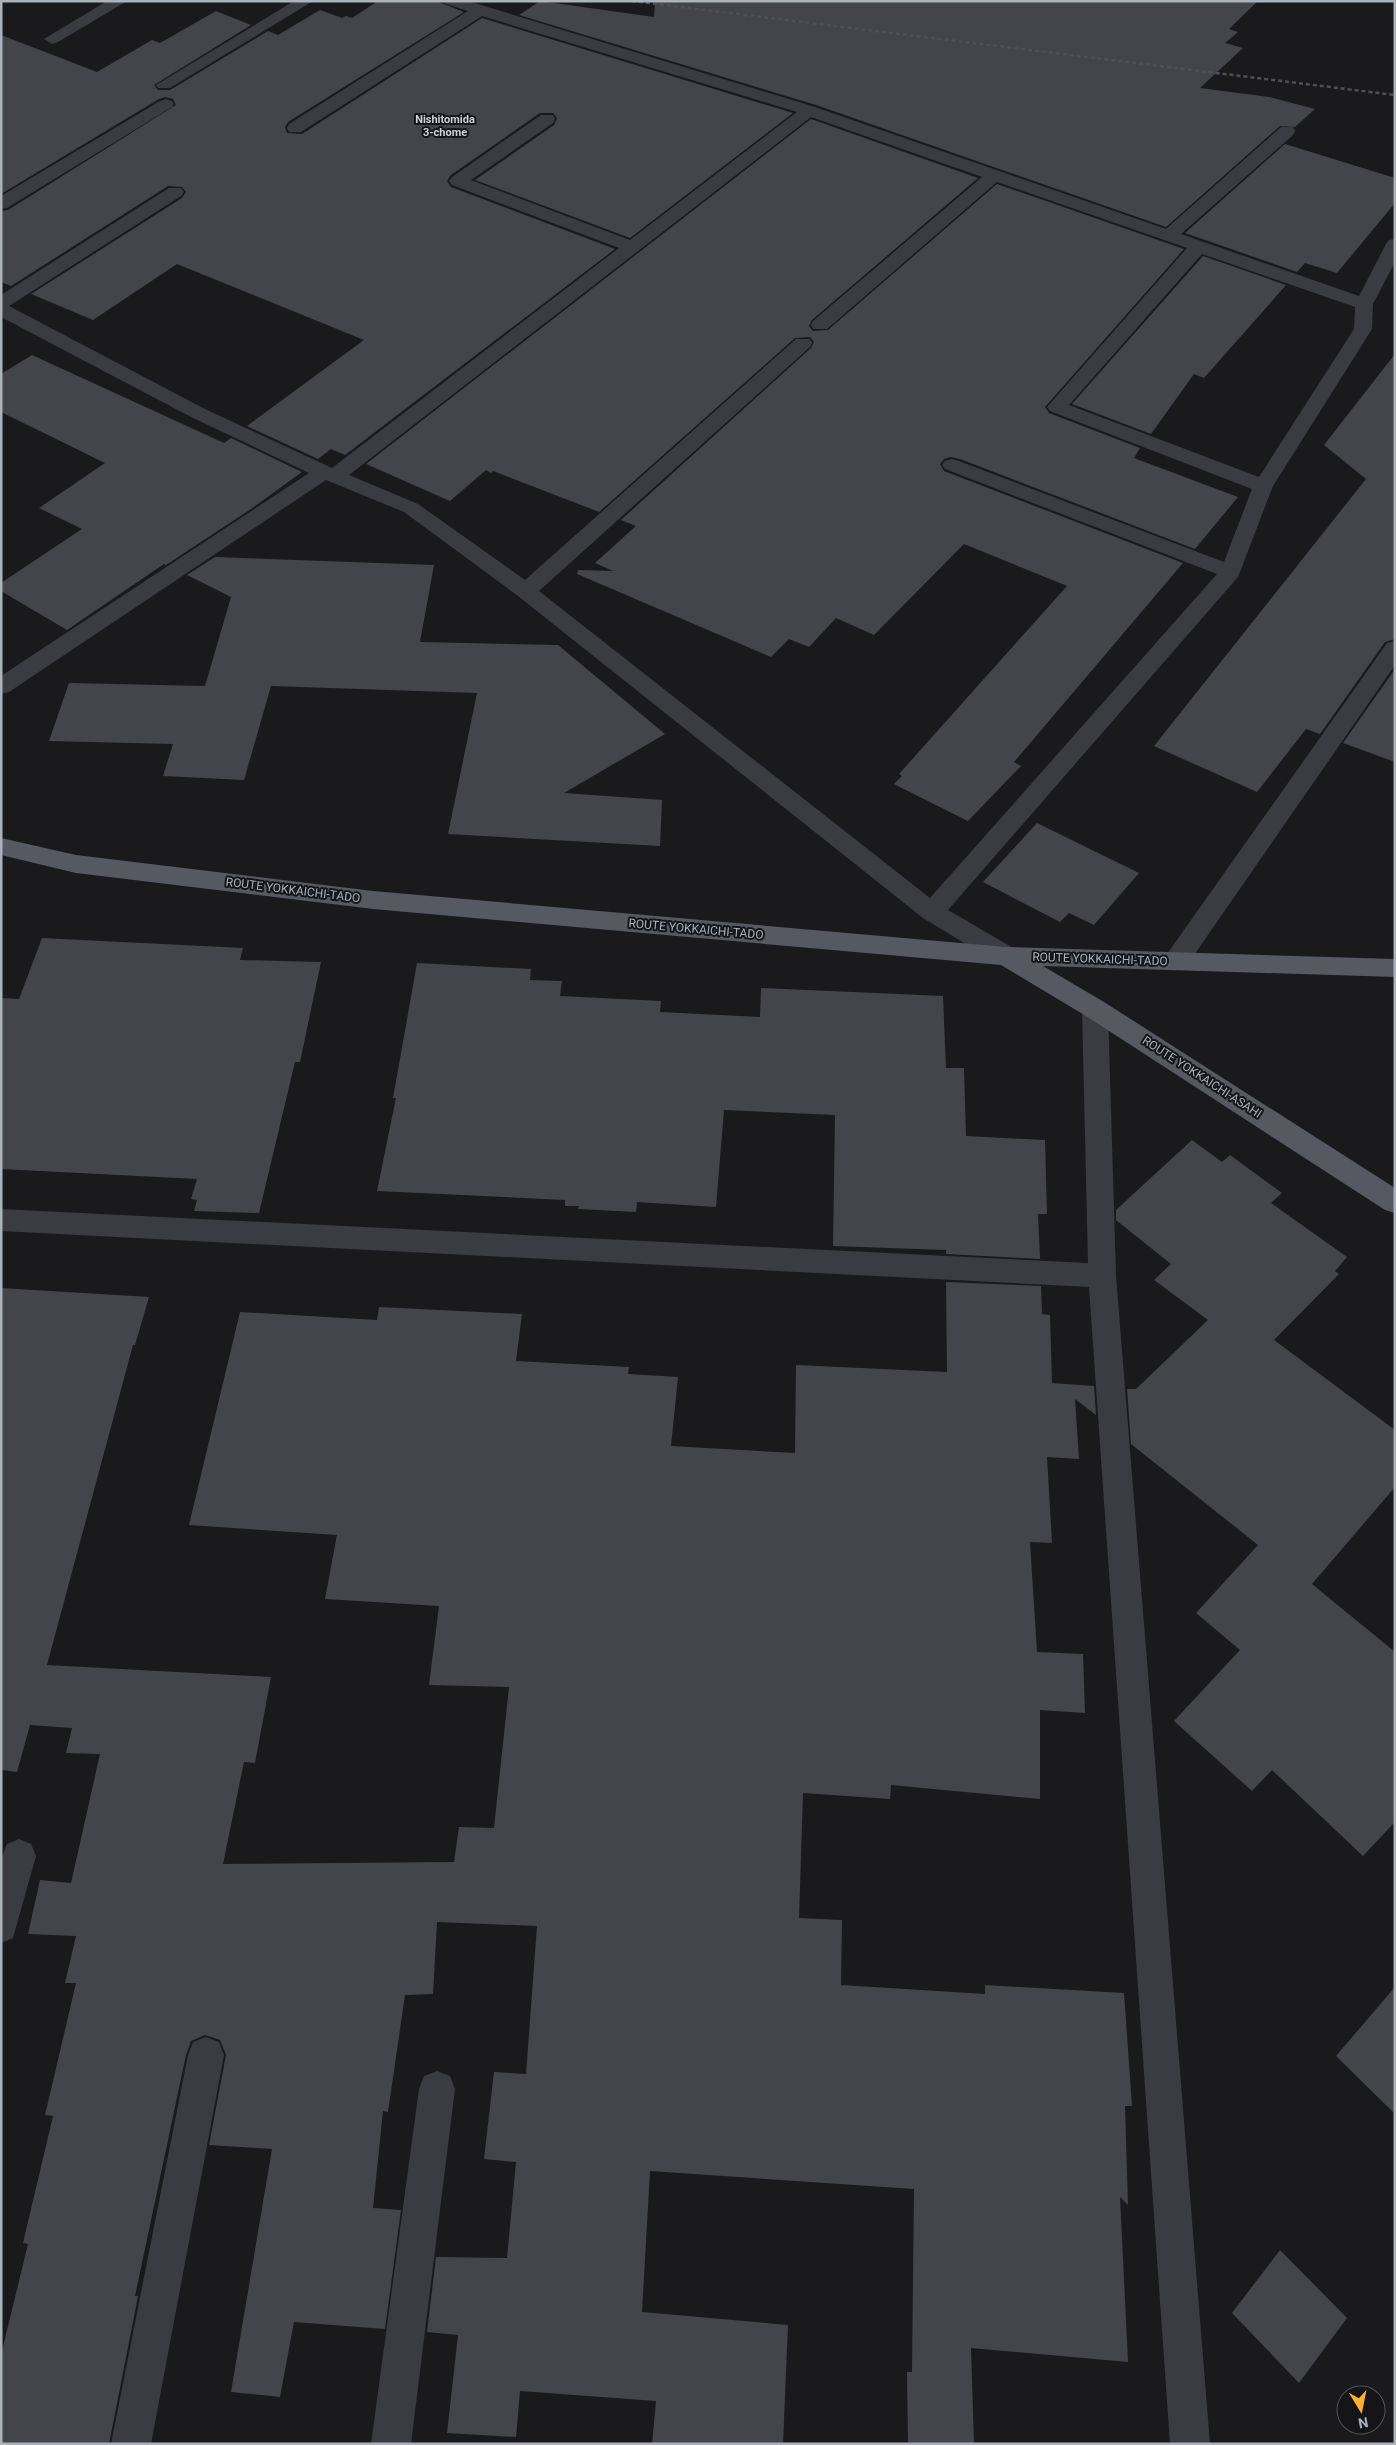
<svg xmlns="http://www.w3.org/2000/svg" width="1396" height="2445" font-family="Roboto,sans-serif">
<rect width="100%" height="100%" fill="#1a1a1d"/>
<!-- building -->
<g fill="#44454a">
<polygon points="378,1 436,1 464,12 288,122 285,127 287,133 302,134 482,18 793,113 630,238 475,180 554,125 557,118 553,113 540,113 451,175 447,181 451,187 615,249 345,455 331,449 318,459 247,426 364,340 177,264 93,320 31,294 182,198 186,192 182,187 168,186 11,286 1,282 1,211 8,210 176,105 173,99 165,97 159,99 1,194 1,35 97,72 152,40 160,43 216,11 251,25 154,85 158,90 170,90 268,31 278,35 320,10 342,18 346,16 352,18"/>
<polygon points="540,1 654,17 655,1 1258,1 1229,29 1238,32 1225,43 1243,48 1200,88 1269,97 1315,109 1295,127 1280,126 1166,227 816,105 519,15"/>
<polygon points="811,119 978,178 812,320 809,326 813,331 828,330 997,184 1184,249 1045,407 1049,413 1140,448 1134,458 1238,497 1195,549 960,459 951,457 944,459 940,464 944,471 1183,563 1014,762 1021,766 968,821 894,784 902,776 899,774 1067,586 964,544 874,635 836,618 809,647 789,639 771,657 577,574 578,570 613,571 595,563 636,526 621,520 811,348 814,342 810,337 795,338 599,512 493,471 491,473 486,470 450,501 366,464"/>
<polygon points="1285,144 1395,178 1395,203 1337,273 1305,263 1297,272 1185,233"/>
<polygon points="1203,256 1286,285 1204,378 1194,374 1151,434 1072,404"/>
<polygon points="1395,354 1395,639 1385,642 1320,734 1306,729 1257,792 1154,746 1366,479 1324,445"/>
<polygon points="32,355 224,443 231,438 302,472 251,509 166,565 164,564 67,630 1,591 1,583 82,529 39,508 105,463 1,412 1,374"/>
<polygon points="215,557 434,565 420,642 558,645 665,734 564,793 662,800 660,846 448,834 477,693 271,686 244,780 163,776 173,744 49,741 69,683 205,686 231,597 187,575"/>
<polygon points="1395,669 1395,762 1343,743"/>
<polygon points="1037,823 1139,873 1094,925 1069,913 1060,922 983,882"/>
<polygon points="42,938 243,948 240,960 321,962 300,1062 295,1062 259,1213 194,1211 197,1200 191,1199 197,1179 1,1169 1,998 19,999"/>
<polygon points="417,963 531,969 530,980 562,981 560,996 661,1001 660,1012 760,1017 761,988 943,996 946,1068 964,1068 966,1136 1045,1140 1047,1214 1038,1214 1040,1259 946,1254 946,1250 833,1246 835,1115 724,1110 716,1207 637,1202 636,1212 578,1209 579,1206 565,1206 565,1200 377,1191 396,1098 393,1098"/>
<polygon points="1192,1140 1222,1162 1230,1155 1282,1193 1271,1203 1347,1257 1335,1271 1339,1274 1274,1340 1395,1430 1395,1487 1312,1584 1395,1652 1395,1822 1363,1856 1272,1770 1252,1791 1174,1721 1240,1650 1196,1613 1258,1545 1131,1444 1127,1389 1136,1389 1208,1320 1154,1280 1171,1264 1116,1220 1116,1210"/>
<polygon points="946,1282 1041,1286 1042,1314 1050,1315 1052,1383 1094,1386 1096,1415 1075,1399 1079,1459 1047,1457 1052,1543 1030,1542 1037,1652 1083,1654 1085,1713 1040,1710 1040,1799 891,1785 890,1799 803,1793 799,1918 842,1920 841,1985 985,1994 985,1985 1124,1993 1132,2106 1125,2106 1128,2205 1120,2197 1128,2362 971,2348 974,2444 908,2444 907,2372 912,2372 914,2189 650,2171 642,2312 788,2325 783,2444 652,2444 656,2401 520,2391 516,2437 447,2433 458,2335 427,2332 436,2257 507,2258 516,2162 484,2159 494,2072 526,2074 537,1926 437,1922 433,1994 405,1995 388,2112 383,2111 373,2208 401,2210 385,2329 294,2322 280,2397 231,2392 272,2149 209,2145 226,2055 220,2040 205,2035 191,2041 186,2055 135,2296 138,2296 109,2444 1,2444 1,2355 28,2244 23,2243 53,2116 45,2115 76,1983 65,1983 76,1936 28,1934 40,1880 71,1883 100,1754 66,1753 72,1728 30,1725 17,1772 1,1770 1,1288 149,1297 135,1345 133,1345 47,1665 271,1677 255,1763 244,1762 223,1864 454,1862 459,1827 494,1828 509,1687 429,1685 439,1606 325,1599 337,1535 189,1525 240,1312 377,1320 379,1307 522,1314 516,1361 629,1367 628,1374 678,1377 671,1446 795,1453 796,1365 947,1372"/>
<polygon points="1395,1987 1395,2114 1336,2056"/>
<polygon points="1280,2250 1347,2318 1299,2383 1232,2313"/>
</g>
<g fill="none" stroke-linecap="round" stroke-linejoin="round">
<!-- minor -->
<g fill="#3a3c42" fill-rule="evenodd">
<polygon points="107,1 127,1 58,42 52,44 44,39"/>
<polygon points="294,1 313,1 170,88 158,88 156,85"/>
<path d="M443,1h25l347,106 351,122 115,-102h12l2,4 -2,4 -112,99 178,62 27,-52 3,-4 6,-1v23l-22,42 -1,25 -99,157 -35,91 -290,333 67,39 3,7 -3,7 -9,2 -9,-2 -74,-45 -405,-322 -114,-84 -78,-32 -317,212 -8,2v-18l308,-203 -118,-56 -190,-100v-22l168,-107h12l3,4 -3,4 -172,110 196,103 127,59 287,-220 -167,-63 -3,-4 3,-4 89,-62h12l2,4 -2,4 -82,57 159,60 167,-128 -315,-96 -181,116h-12l-2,-4 2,-4 179,-113 -22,-7zM811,117l171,60 -169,144 -2,4 2,4h14l170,-147 190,66 -140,159 3,4 202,78 -28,73 -265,-101 -7,-2 -7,2 -3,4 3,4 272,105 -287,324 -391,-307 271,-244 2,-4 -2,-4h-14l-271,241 -107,-76 -69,-29zM1202,254l153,53 -1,22 -95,148 -190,-72z"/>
<polygon points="166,99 172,101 174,104 172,107 7,208 1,209 1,196 160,101"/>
<polygon points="1395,641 1395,665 1185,968 1176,970 1167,968 1164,961 1167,954 1387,643"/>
<polygon points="1095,999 1104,1002 1108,1009 1116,1276 1210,2444 1170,2444 1089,1287 1,1231 1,1209 1088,1263 1082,1009 1086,1002"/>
<polygon points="19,1839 31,1844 36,1856 13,1938 1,1943 1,1859 7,1844"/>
<polygon points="206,2037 219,2042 224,2055 151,2444 111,2444 188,2055 193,2042"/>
<polygon points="437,2071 450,2076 455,2089 411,2444 371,2444 419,2089 424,2076"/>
</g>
<!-- major -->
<polygon fill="#565961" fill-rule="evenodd" points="1,838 76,855 373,891 1006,947 1395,959 1395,977 1043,966 1104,1002 1395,1188 1395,1213 1385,1210 1086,1016 1001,965 373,909 76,873 1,855"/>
<!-- rail -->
<polyline stroke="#4d5057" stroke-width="2.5" stroke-dasharray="4 3" stroke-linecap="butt" points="632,1 1395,95"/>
</g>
<g text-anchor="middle" stroke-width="4" stroke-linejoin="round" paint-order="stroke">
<!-- far-neighbourhood labels -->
<g font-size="11" font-weight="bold" fill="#cdd1d9" stroke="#151518">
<text x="445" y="123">Nishitomida<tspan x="445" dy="13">3-chome</tspan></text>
</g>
<!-- street labels -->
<g font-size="12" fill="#abb2bd" stroke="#151518">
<text transform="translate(293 890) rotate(7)" y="4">ROUTE YOKKAICHI-TADO</text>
<text transform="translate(696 929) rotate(5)" y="4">ROUTE YOKKAICHI-TADO</text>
<text transform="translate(1100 959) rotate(2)" y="4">ROUTE YOKKAICHI-TADO</text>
<text transform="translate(1202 1077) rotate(33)" y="4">ROUTE YOKKAICHI-ASAHI</text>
</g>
</g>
<!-- border -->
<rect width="1396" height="2445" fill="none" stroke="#abb2bd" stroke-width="5"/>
<!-- north arrow -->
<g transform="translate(1361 2410) rotate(170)"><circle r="24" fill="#151518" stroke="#51545a"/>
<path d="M0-4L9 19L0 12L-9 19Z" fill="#ffb030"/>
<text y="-8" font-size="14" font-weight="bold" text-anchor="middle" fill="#abb2bd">N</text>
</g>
</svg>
